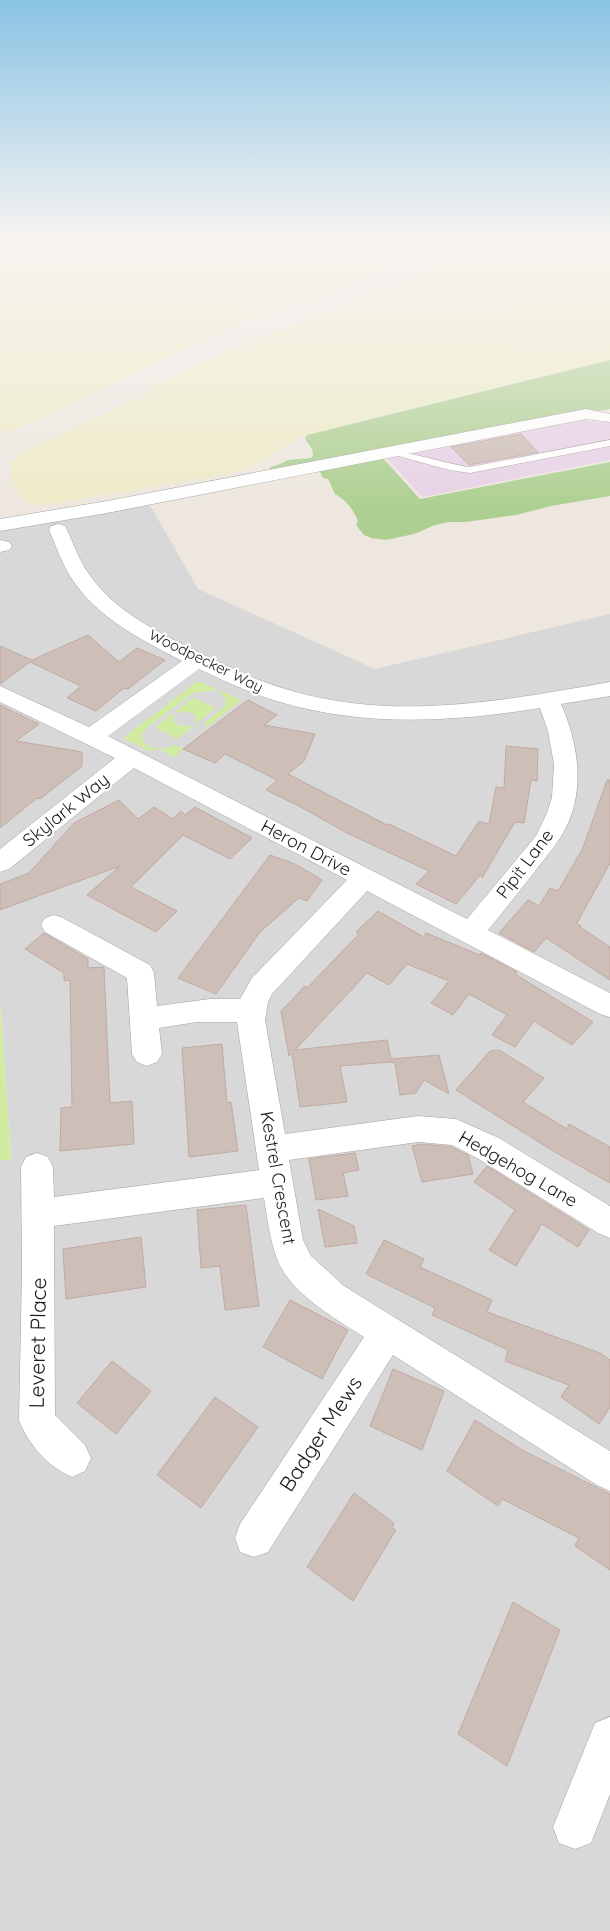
<svg xmlns="http://www.w3.org/2000/svg" width="610" height="1931" font-family="Quicksand,sans-serif">
<rect width="100%" height="100%" fill="#ede7df"/>
<!-- residential -->
<polygon fill="#d9d8d8" points="147,500 198,589 375,669 610,614 610,1931 0,1931 0,1161 11,1159 0,999 0,530"/>
<!-- industrial -->
<polygon fill="#e7d1e6" points="608,415 610,415 610,460 422,497 385,456 404,457 410,451 582,420 602,422"/>
<!-- farmland -->
<g fill="#eeebc8">
<polygon points="0,239 456,239 394,269 330,295 266,313 192,345 34,421 16,429 0,433"/>
<polygon points="493,239 610,239 610,360 316,432 299,438 261,462 229,474 45,505 33,504 25,501 17,491 10,474 11,463 22,453 33,447 146,395 149,391 149,388 159,382 291,325 371,295"/>
</g>
<!-- grass -->
<g fill="#d1eca1">
<path d="M198,681l20,9 -25,3 -47,35 -4,6 1,8c9,9 23,7 33,3l7,4 -9,8 -14,-8 -11,2 -26,-13z"/>
<polygon points="222,691 241,700 208,727 203,724 225,706 225,697 220,693"/>
<path d="M193,698l23,10 -19,15 -2,-1 1,-6c-5,-6 -13,-5 -19,-3l-2,-1z"/>
<polygon points="172,714 174,715 173,721 180,726 194,726 177,739 155,727"/>
<polygon points="0,999 11,1159 0,1161"/>
</g>
<!-- forest -->
<g fill="#adcf91">
<polygon points="610,360 610,409 463,434 274,471 270,470 270,467 278,465 288,460 311,458 313,455 312,449 305,439 307,435"/>
<path d="M382,457l38,42 190,-37v34l-59,10 -35,9 -50,7h-17l-14,3 -21,9 -28,6 -15,-2 -7,-3 -8,-10 2,-4c-5,-12 -12,-21 -23,-27l-7,-15 -5,-1 -4,-8z"/>
</g>
<!-- building -->
<g fill="#cdbeb8" stroke="#c0aaa1">
<polygon points="521,434 538,452 469,465 451,447"/>
<polygon points="88,635 119,662 137,648 165,660 128,689 124,688 96,711 67,698 81,686 30,662 0,684 0,646 32,660"/>
<polygon points="248,700 277,715 264,725 315,734 304,761 288,774 387,825 389,824 456,856 479,821 489,824 496,787 504,788 506,746 538,749 537,781 531,780 524,823 515,822 482,878 481,874 456,904 416,884 429,871 347,833 299,806 266,790 277,780 225,754 215,763 183,749"/>
<polygon points="0,705 39,724 16,741 82,752 82,766 40,799 37,798 0,828"/>
<polygon points="607,780 610,780 610,863 577,923 581,926 580,927 610,947 610,980 546,938 534,952 499,933 528,900 539,906 550,888 558,891 583,848"/>
<polygon points="119,800 138,819 154,807 173,819 181,811 185,815 195,807 252,838 230,859 183,835 131,887 177,911 156,932 87,895 120,866 0,910 0,884 29,873 74,823"/>
<polygon points="270,855 295,864 322,880 307,901 299,898 260,932 216,994 178,978"/>
<polygon points="378,911 424,937 426,933 480,955 481,953 517,972 515,974 593,1022 572,1045 534,1021 515,1047 492,1035 507,1015 469,994 453,1015 431,1003 449,981 407,964 389,985 367,973 295,1050 387,1040 391,1059 439,1055 449,1094 424,1080 416,1093 400,1095 395,1063 391,1062 340,1066 347,1102 300,1107 292,1053 289,1056 281,1011 305,986 307,988 359,934 356,932"/>
<polygon points="44,933 88,959 88,968 104,967 110,1103 132,1101 134,1144 60,1151 61,1108 72,1107 70,980 64,981 64,973 25,949"/>
<polygon points="222,1044 227,1103 231,1102 238,1151 189,1157 182,1048"/>
<polygon points="499,1050 544,1078 523,1102 567,1129 569,1124 610,1147 610,1183 553,1151 456,1090 490,1051"/>
<polygon points="423,1144 451,1147 468,1155 473,1174 422,1182 412,1146"/>
<polygon points="355,1153 359,1170 343,1173 348,1196 316,1200 309,1159"/>
<polygon points="487,1166 589,1230 578,1247 542,1224 516,1266 489,1250 515,1210 474,1182"/>
<polygon points="246,1205 259,1306 225,1310 220,1266 201,1268 197,1210"/>
<polygon points="318,1209 354,1226 357,1243 325,1247"/>
<polygon points="141,1237 146,1287 66,1299 63,1249"/>
<polygon points="384,1240 424,1259 420,1267 492,1300 487,1312 600,1353 610,1360 610,1407 599,1424 561,1397 569,1385 505,1361 508,1350 432,1315 435,1308 366,1274"/>
<polygon points="290,1300 348,1330 322,1379 263,1347"/>
<polygon points="112,1361 151,1391 116,1434 77,1403"/>
<polygon points="393,1369 444,1391 422,1450 370,1426"/>
<polygon points="215,1397 258,1427 201,1508 157,1475"/>
<polygon points="475,1420 522,1450 610,1494 610,1570 575,1546 579,1538 502,1499 498,1506 447,1471"/>
<polygon points="354,1493 394,1523 392,1528 396,1530 353,1601 307,1567"/>
<polygon points="513,1602 560,1630 507,1766 458,1734"/>
</g>
<g fill="none" stroke-linecap="round" stroke-linejoin="round">
<!-- service casing -->
<g stroke="#a2a2a2" stroke-width="1">
<path id="service" d="M610,440v6l-140,27 -21,-3 -65,-18c8,-6 70,14 86,15z"/>
</g>
<!-- minor casing -->
<g stroke="#a2a2a2" stroke-width="1">
<g id="minor">
<polygon points="586,409 610,414 610,422 586,419 107,513 0,531 0,519 107,501"/>
<path d="M58,524l7,2 2,4c7,14 12,31 22,44 25,37 70,59 109,78 31,16 64,31 98,40 102,29 212,8 314,-10v14l-49,8c18,41 25,89 2,129 -8,14 -18,25 -27,37 -16,20 -32,41 -48,60l122,63v24l-10,-3 -233,-123 -95,103 -4,8 -3,18 20,114 133,-18 38,3 43,19 111,68v32l-12,-5 -121,-75 -25,-13 -34,-3 -129,18 14,80 8,16 33,30 266,165v40l-13,-6 -204,-130 -125,197 -14,5 -14,-5 -5,-14 5,-14 124,-187c-25,-16 -58,-35 -76,-59 -16,-19 -20,-56 -24,-80l-210,28 1,189 30,30 6,13 -6,13 -13,6c-25,-11 -43,-32 -53,-57l3,-150 -1,-103 5,-10 11,-4 11,4 5,10 1,30 205,-27 -22,-148h-40l-38,6 3,26 -5,8 -10,4 -10,-4 -5,-8 -5,-76 -82,-46 -4,-7 4,-7 9,-3 9,3 87,47 4,8 3,33 53,-7h30l12,-21 95,-98 -213,-112 -125,101 -9,3v-23l115,-91 -115,-56v-16l89,41 93,-66c-40,-21 -85,-43 -110,-82 -10,-15 -16,-33 -23,-49l2,-4zM199,669c26,12 53,25 81,33 84,25 174,20 260,6l8,23 6,33 -2,33 -5,16 -11,23 -69,83 -359,-183z"/>
<polygon points="0,540 9,542 12,546 9,550 0,552"/>
<polygon points="610,1717 610,1794 591,1843 575,1849 559,1843 553,1827 595,1723"/>
</g>
</g>
<!-- service -->
<use href="#service" fill="#fff" fill-rule="evenodd"/>
<!-- minor -->
<use href="#minor" fill="#fff" fill-rule="evenodd"/>
</g>
<!-- sky -->
<linearGradient id="sky" x2="0" y2="1"><stop stop-color="#89c3e4"/><stop offset="0.47" stop-color="#f7f4f1"/><stop offset="1" stop-color="#f7f4f1" stop-opacity="0"/></linearGradient>
<rect width="610" height="510" fill="url(#sky)"/>
<g text-anchor="middle" stroke-width="4.5" stroke-linejoin="round" paint-order="stroke">
<!-- far-street labels -->
<g font-size="15" fill="#1b1b1b" stroke="#fff">
<text transform="translate(206 661) rotate(26)" y="5">Woodpecker Way</text>
</g>
<!-- street labels -->
<g font-size="18" fill="#1b1b1b" stroke="#fff">
<text transform="translate(66 810) rotate(-39)" y="6">Skylark Way</text>
<text transform="translate(306 848) rotate(28)" y="6">Heron Drive</text>
<text transform="translate(525 864) rotate(-53)" y="6">Pipit Lane</text>
<text transform="translate(518 1169) rotate(30)" y="6">Hedgehog Lane</text>
<text transform="translate(278 1178) rotate(80)" y="6">Kestrel Crescent</text>
</g>
<!-- near-street labels -->
<g font-size="21" fill="#1b1b1b" stroke="#fff">
<text transform="translate(38 1343) rotate(-89)" y="7">Leveret Place</text>
<text transform="translate(321 1434) rotate(-57)" y="7">Badger Mews</text>
</g>
</g>
</svg>
